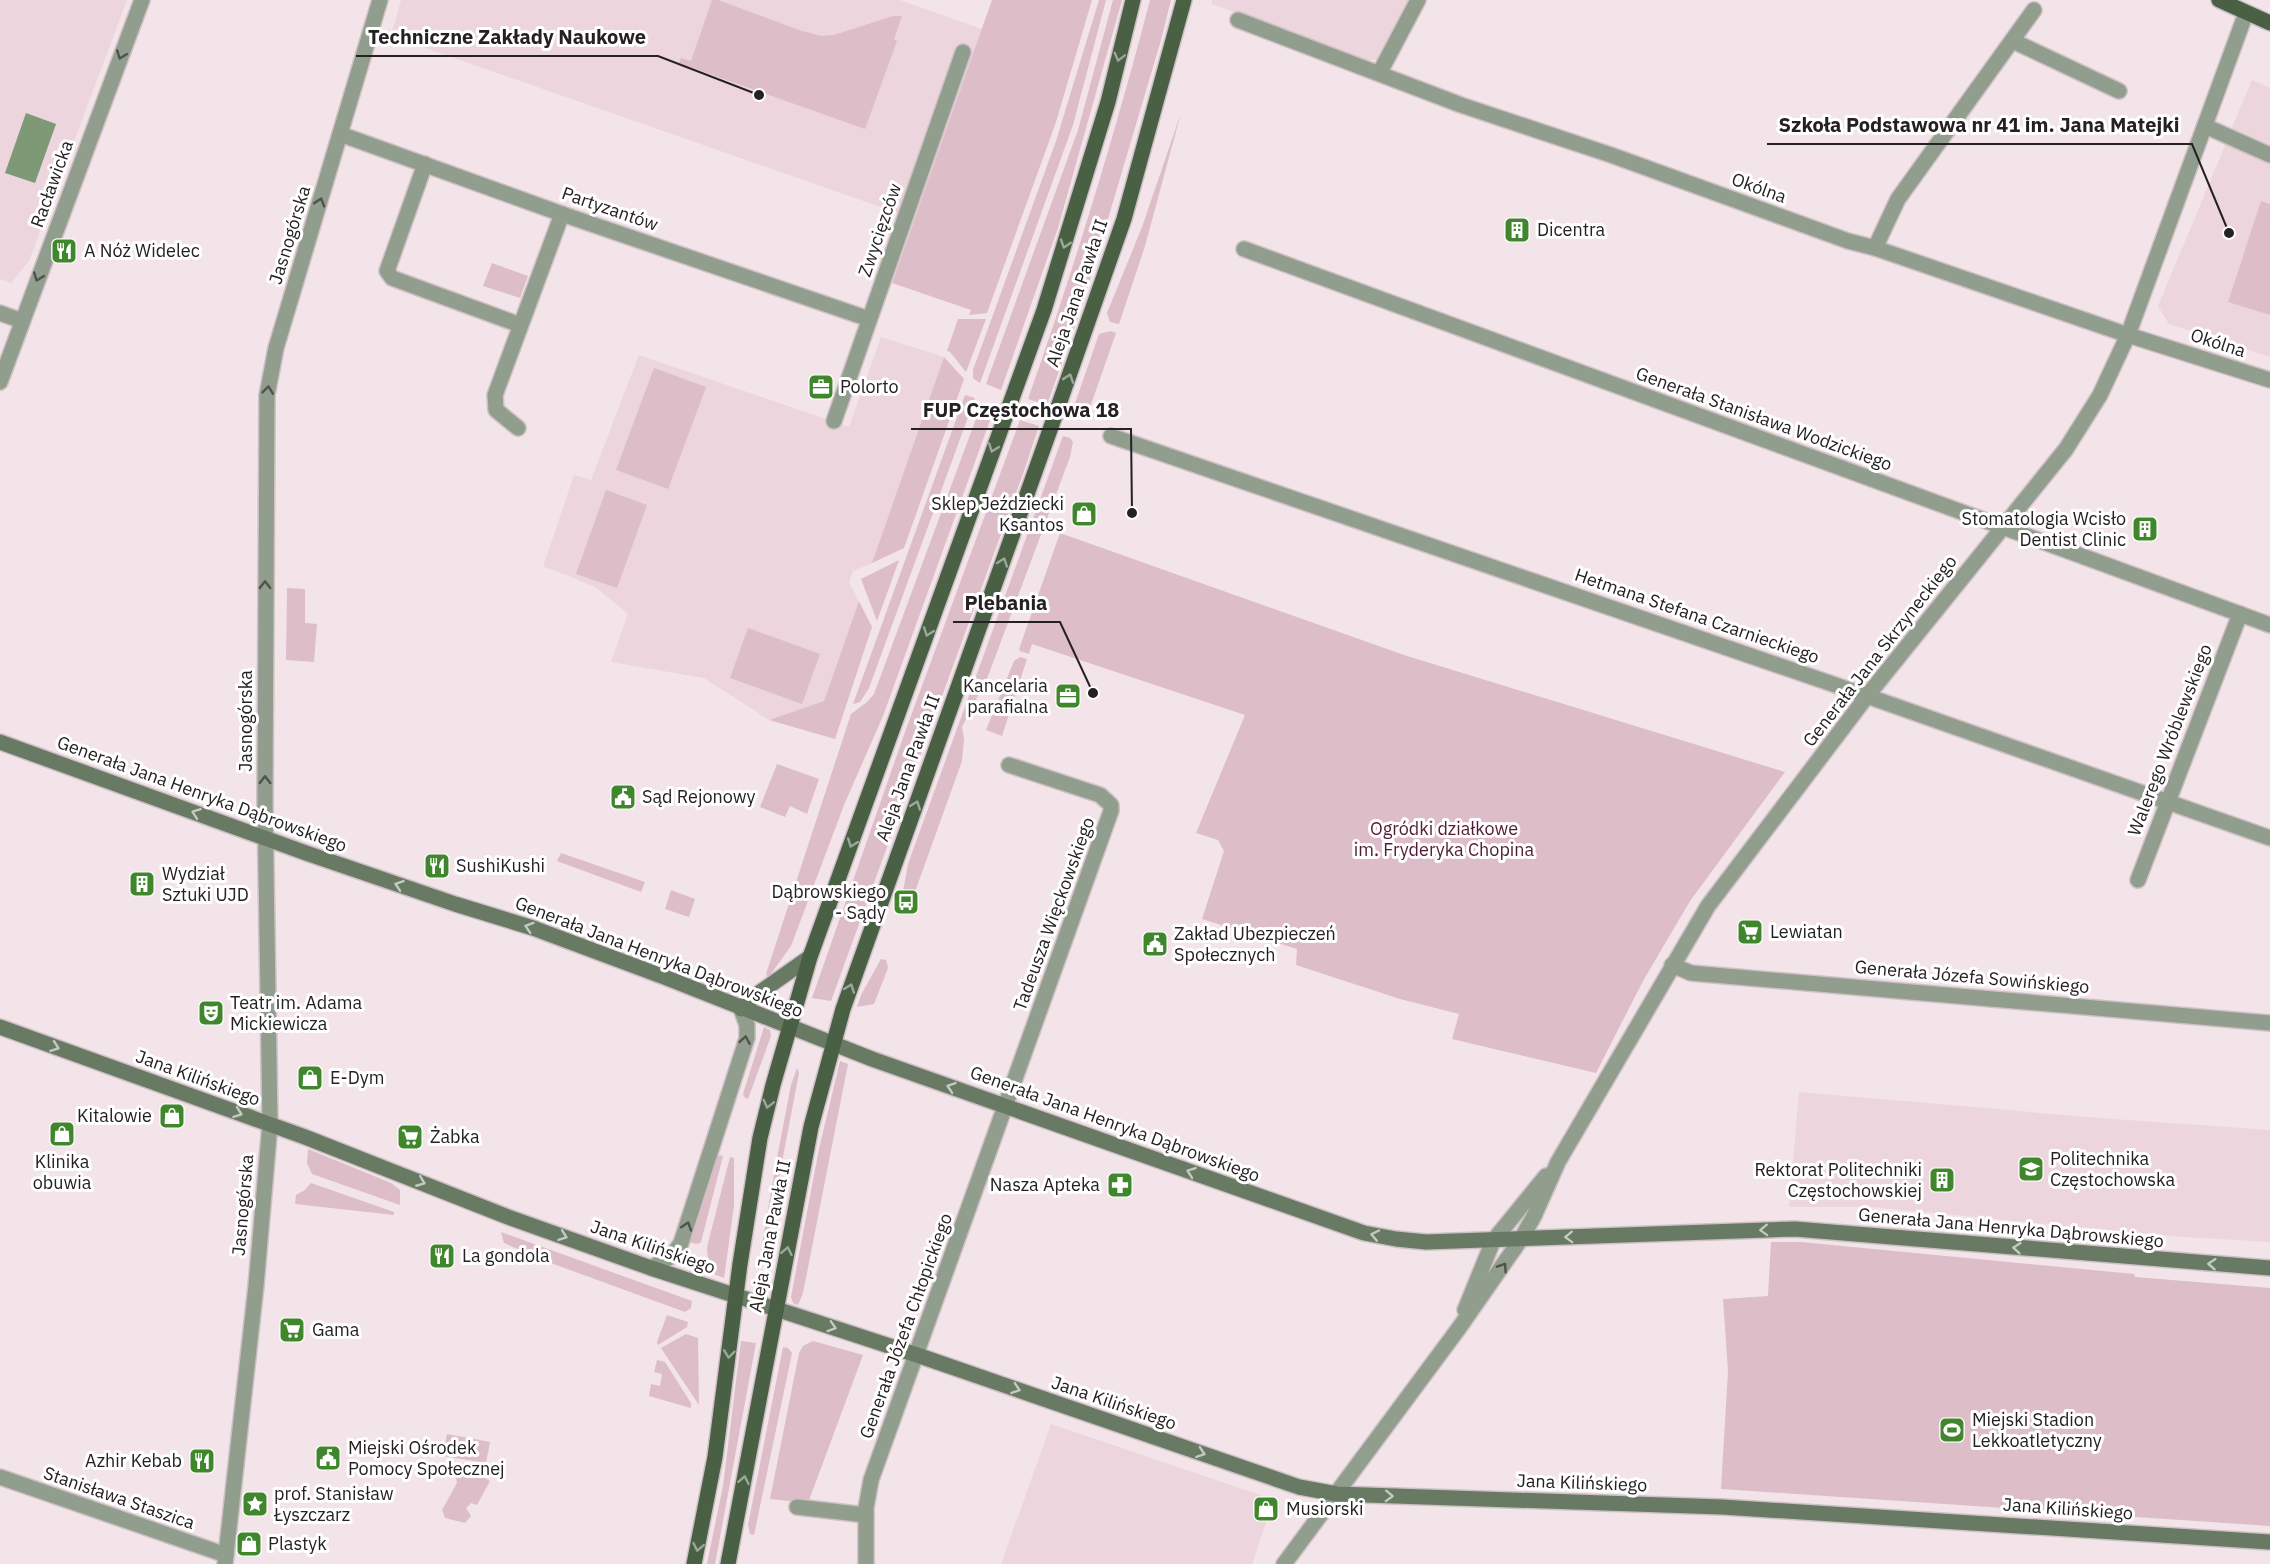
<svg xmlns="http://www.w3.org/2000/svg" width="2270" height="1564" font-family="'IBM Plex Sans',sans-serif">
<rect width="100%" height="100%" fill="#f3e4e9"/>
<!-- built -->
<g fill="#ecd5dd">
<polygon points="0,0 127,0 29,261 11,283 0,279"/>
<polygon points="401,0 900,0 982,29 915,219 391,36"/>
<polygon points="1212,0 1411,0 1383,54 1375,60 1366,60 1212,4"/>
<polygon points="2252,80 2270,88 2270,148 2231,130"/>
<polygon points="2227,141 2270,160 2270,357 2169,324 2158,306"/>
<polygon points="881,337 944,357 872,563 853,571 849,582 859,601 824,701 769,720 704,678 611,662 628,614 595,587 554,570 543,567 574,475 591,480 639,355 849,427"/>
<polygon points="1799,1092 2099,1118 2270,1130 2270,1242 2183,1237 1872,1207 1789,1207"/>
<polygon points="1051,1424 1260,1495 1255,1515 1267,1520 1252,1564 1001,1564"/>
</g>
<!-- green -->
<g fill="#ddbdc8">
<polygon points="712,0 718,0 802,31 821,36 834,35 893,16 902,16 894,39 897,41 865,129 679,63 681,58 691,61"/>
<polygon points="992,0 1092,0 1056,122 987,313 969,315 971,310 892,283"/>
<polygon points="1099,0 1106,0 1073,125 980,383 973,378 973,370 1056,141"/>
<polygon points="1113,0 1122,0 1058,228 1001,390 986,384 1078,130"/>
<path d="M1150,0h21l-10,40 -78,263 -36,102 -19,-6c46,-131 87,-264 122,-399z"/>
<polygon points="1181,113 1145,246 1119,324 1110,322 1107,313 1142,227"/>
<polygon points="2261,201 2270,204 2270,315 2228,302"/>
<polygon points="492,263 528,276 520,298 483,286"/>
<polygon points="958,319 986,319 966,372 950,352 947,351"/>
<polygon points="1111,331 1116,333 1088,413 1077,417 1071,415 1099,334"/>
<polygon points="944,357 964,379 904,548 872,563"/>
<polygon points="654,368 706,387 668,489 616,470"/>
<polygon points="965,395 975,398 869,688 860,702 853,704"/>
<polygon points="980,408 993,412 883,716 844,805 791,946 768,978 766,974 851,714 867,702 874,694"/>
<polygon points="1020,420 1039,426 1024,471 831,1001 812,998 905,732"/>
<polygon points="1063,436 1070,438 1073,442 1070,457 988,676 962,727 964,739 962,761 912,900 902,897 908,864"/>
<polygon points="606,490 647,505 617,588 576,574"/>
<polygon points="1060,533 1404,655 1785,772 1690,901 1643,981 1596,1073 1452,1039 1459,1014 1400,999 1296,965 1297,949 1202,919 1224,851 1218,840 1196,833 1245,715 1032,644 1029,654 1020,651 1019,649"/>
<polygon points="899,560 877,621 861,579"/>
<polygon points="287,588 305,589 305,623 317,624 314,662 286,660"/>
<polygon points="859,601 872,627 835,739 769,720 824,701"/>
<polygon points="748,628 820,654 802,704 730,678"/>
<polygon points="1020,657 1027,659 1002,736 986,730 1014,661"/>
<polygon points="777,764 819,779 807,814 790,806 785,817 760,807"/>
<polygon points="561,853 645,882 641,892 557,861"/>
<polygon points="671,890 695,899 689,917 665,909"/>
<polygon points="881,959 886,960 888,968 874,1004 857,1007 861,995"/>
<polygon points="764,1027 770,1030 771,1036 748,1099 744,1097 743,1094"/>
<polygon points="840,1061 848,1064 803,1293 798,1305 793,1303 791,1297 819,1149"/>
<polygon points="797,1068 799,1073 762,1267 759,1262 776,1163 791,1085"/>
<polygon points="308,1149 391,1183 400,1190 400,1205 312,1174 307,1163"/>
<polygon points="716,1155 723,1156 701,1242 698,1244 687,1242"/>
<polygon points="730,1157 734,1158 734,1206 724,1278 709,1272 707,1247"/>
<polygon points="311,1183 394,1212 394,1215 295,1204 296,1195 305,1190"/>
<polygon points="501,1232 692,1301 691,1308 685,1312 548,1262 504,1243"/>
<polygon points="1771,1242 1801,1242 2134,1274 2135,1277 2270,1288 2270,1526 1721,1489 1728,1371 1723,1299 1768,1296"/>
<polygon points="667,1315 688,1322 687,1327 658,1345 657,1342"/>
<polygon points="686,1334 698,1338 699,1405 661,1348"/>
<polygon points="741,1341 756,1343 715,1564 707,1564 723,1486"/>
<polygon points="813,1341 863,1355 808,1503 770,1499 799,1353 803,1346"/>
<polygon points="783,1347 788,1348 792,1353 754,1535 750,1534 748,1525"/>
<polygon points="657,1360 665,1362 691,1403 691,1408 649,1396 651,1384 660,1386 662,1374 654,1372"/>
<polygon points="447,1434 490,1442 486,1463 443,1456"/>
<polygon points="471,1462 479,1467 483,1477 490,1481 477,1505 471,1503 466,1508 471,1516 465,1523 445,1518 442,1510 457,1483 455,1472 462,1463"/>
</g>
<!-- water -->
<polygon fill="#7d9976" points="26,113 56,124 35,183 5,173"/>
<g fill="none" stroke-linecap="round" stroke-linejoin="round">
<!-- street casing -->
<g stroke="#cec1c5" stroke-width="18">
<g id="street">
<polyline points="1238,20 1461,105 1611,155 1848,241 1875,248 2128,335 2270,380"/>
<polyline points="2013,41 2119,91"/>
<polyline points="1380,72 1418,0"/>
<polyline points="2205,126 2270,155"/>
<polyline points="340,134 562,214 869,319"/>
<polyline points="425,164 387,271 392,278 520,325"/>
<polyline points="1875,248 1898,199 2034,10"/>
<polyline points="1244,249 2270,625"/>
<polyline points="0,313 22,321"/>
<polyline points="0,382 142,0"/>
<polyline points="834,421 963,52"/>
<polyline points="518,428 496,410 495,395 562,214"/>
<polyline points="1111,436 1847,689 2270,838"/>
<polyline points="2138,880 2240,614"/>
<polyline points="1672,965 1691,973 2270,1023"/>
<polyline points="651,1268 672,1256 681,1243 747,1038 747,1025 741,1009"/>
<polyline points="1465,1310 1493,1241 1546,1176"/>
<polyline points="0,1477 226,1555"/>
<polyline points="797,1507 866,1515"/>
<polyline points="225,1564 256,1286 270,1124 265,803 267,395 276,348 380,0"/>
<polyline points="866,1564 866,1508 871,1480 1111,811 1111,805 1100,795 1009,765"/>
<polyline points="1284,1564 1459,1328 1521,1239 1534,1216 1558,1162 1708,906 1867,696 2066,449 2100,395 2128,335 2246,13"/>
</g>
</g>
<!-- secondary casing -->
<g stroke="#cec1c5" stroke-width="18">
<g id="secondary">
<polyline points="0,742 306,853 455,904 533,928 667,978 872,1059 1364,1233 1396,1239 1426,1242 1795,1229 2270,1268"/>
<polyline points="741,1009 749,1000 810,957"/>
<polyline points="0,1027 305,1137 508,1217 651,1268 917,1355 1299,1487 1337,1494 1722,1507 2270,1542"/>
</g>
</g>
<!-- primary casing -->
<g stroke="#cec1c5" stroke-width="18">
<g id="primary">
<polyline points="2219,0 2270,23"/>
<polyline points="694,1564 715,1457 740,1264 760,1138 773,1085 810,957 1044,310 1108,102 1133,0"/>
<polyline points="728,1564 811,1127 843,1009 1051,427 1124,219 1184,0"/>
</g>
</g>
<!-- street -->
<use href="#street" stroke="#919e8e" stroke-width="15"/>
<!-- secondary -->
<use href="#secondary" stroke="#687a63" stroke-width="15"/>
<!-- primary -->
<use href="#primary" stroke="#4a6045" stroke-width="15"/>
</g>
<!-- one-way arrows -->
<defs><path id="oneway-chevron" d="M-2-3.5L2.5 0L-2 3.5" fill="none" stroke-width="1.6" stroke-linecap="round" stroke-linejoin="round" transform="scale(1.5)"/></defs>
<g stroke="#50524d">
<use href="#oneway-chevron" transform="translate(121 55) rotate(111)"/>
<use href="#oneway-chevron" transform="translate(320 202) rotate(-73)"/>
<use href="#oneway-chevron" transform="translate(38 277) rotate(110)"/>
<use href="#oneway-chevron" transform="translate(268 390) rotate(-83)"/>
<use href="#oneway-chevron" transform="translate(265 585) rotate(-90)"/>
<use href="#oneway-chevron" transform="translate(265 780) rotate(-90)"/>
<use href="#oneway-chevron" transform="translate(745 1040) rotate(-80)"/>
<use href="#oneway-chevron" transform="translate(687 1226) rotate(-72)"/>
<use href="#oneway-chevron" transform="translate(1503 1267) rotate(-56)"/>
</g>
<g stroke="#9ba899">
<use href="#oneway-chevron" transform="translate(1119 57) rotate(104)"/>
<use href="#oneway-chevron" transform="translate(1065 244) rotate(108)"/>
<use href="#oneway-chevron" transform="translate(1069 378) rotate(-71)"/>
<use href="#oneway-chevron" transform="translate(993 448) rotate(110)"/>
<use href="#oneway-chevron" transform="translate(1003 562) rotate(-70)"/>
<use href="#oneway-chevron" transform="translate(928 632) rotate(110)"/>
<use href="#oneway-chevron" transform="translate(916 805) rotate(-70)"/>
<use href="#oneway-chevron" transform="translate(852 843) rotate(110)"/>
<use href="#oneway-chevron" transform="translate(850 988) rotate(-70)"/>
<use href="#oneway-chevron" transform="translate(768 1104) rotate(104)"/>
<use href="#oneway-chevron" transform="translate(787 1251) rotate(-79)"/>
<use href="#oneway-chevron" transform="translate(729 1354) rotate(97)"/>
<use href="#oneway-chevron" transform="translate(744 1480) rotate(-79)"/>
<use href="#oneway-chevron" transform="translate(698 1547) rotate(101)"/>
</g>
<g stroke="#c3cac1">
<use href="#oneway-chevron" transform="translate(196 813) rotate(-160)"/>
<use href="#oneway-chevron" transform="translate(399 885) rotate(-161)"/>
<use href="#oneway-chevron" transform="translate(529 927) rotate(-162)"/>
<use href="#oneway-chevron" transform="translate(55 1047) rotate(20)"/>
<use href="#oneway-chevron" transform="translate(951 1087) rotate(-161)"/>
<use href="#oneway-chevron" transform="translate(238 1113) rotate(20)"/>
<use href="#oneway-chevron" transform="translate(1191 1172) rotate(-160)"/>
<use href="#oneway-chevron" transform="translate(421 1182) rotate(22)"/>
<use href="#oneway-chevron" transform="translate(1764 1230) rotate(178)"/>
<use href="#oneway-chevron" transform="translate(1375 1235) rotate(-168)"/>
<use href="#oneway-chevron" transform="translate(563 1236) rotate(20)"/>
<use href="#oneway-chevron" transform="translate(1569 1237) rotate(178)"/>
<use href="#oneway-chevron" transform="translate(2017 1248) rotate(-175)"/>
<use href="#oneway-chevron" transform="translate(2212 1264) rotate(-176)"/>
<use href="#oneway-chevron" transform="translate(832 1327) rotate(18)"/>
<use href="#oneway-chevron" transform="translate(1016 1389) rotate(19)"/>
<use href="#oneway-chevron" transform="translate(1201 1453) rotate(19)"/>
<use href="#oneway-chevron" transform="translate(1389 1496) rotate(2)"/>
</g>
<!-- icons -->
<defs>
<g id="building-square" transform="scale(1.35)"><rect x="-9" y="-9" width="18" height="18" rx="4" fill="#40862c" stroke="#fff"/><path d="M-4-6H4V6H1V3H-1V6H-4ZM-2.5-4.3h1.7v1.8h-1.7ZM.8-4.3h1.7v1.8H.8ZM-2.5-1h1.7V.8h-1.7ZM.8-1h1.7V.8H.8Z" fill="#fff"/></g>
<g id="restaurant-square" transform="scale(1.35)"><rect x="-9" y="-9" width="18" height="18" rx="4" fill="#40862c" stroke="#fff"/><path d="M-5-6h1v4h1v-4h1v4h1v-4h1v5L-1.5 .5V6h-2V.5L-5-1ZM5-6V6H3V1.5H1.5Q1.5-4 5-6Z" fill="#fff"/></g>
<g id="office-square" transform="scale(1.35)"><rect x="-9" y="-9" width="18" height="18" rx="4" fill="#40862c" stroke="#fff"/><path d="M-6-3h4V-5.5h4V-3h4V5H-6ZM-1-4.5V-3h2v-1.5ZM-6 0V1H6V0Z" fill="#fff"/></g>
<g id="shop-square" transform="scale(1.35)"><rect x="-9" y="-9" width="18" height="18" rx="4" fill="#40862c" stroke="#fff"/><path d="M-5-2.5h2.3a2.7 3.5 0 0 1 5.4 0H5L5.5 6h-11ZM-1.5-2.5h3a1.5 2.3 0 0 0-3 0Z" fill="#fff"/></g>
<g id="civic-square" transform="scale(1.35)"><rect x="-9" y="-9" width="18" height="18" rx="4" fill="#40862c" stroke="#fff"/><path d="M-.6-6.5H3V-4.5H.6V-3L4-1V1h2V6H-6V1h2V-1L-.6-3ZM-1.2 2.5V6h2.4V2.5Z" fill="#fff"/></g>
<g id="bus-square" transform="scale(1.35)"><rect x="-9" y="-9" width="18" height="18" rx="4" fill="#40862c" stroke="#fff"/><path d="M-5-6H5V4H4V6H2V4H-2V6H-4V4H-5ZM-3.5-4V0h7V-4ZM-3.5 1.2v1.5H-2V1.2ZM2 1.2v1.5H3.5V1.2Z" fill="#fff"/></g>
<g id="supermarket-square" transform="scale(1.35)"><rect x="-9" y="-9" width="18" height="18" rx="4" fill="#40862c" stroke="#fff"/><path d="M-6-5.5h2.5l.6 2H6L4.5 2H-2.5L-4.4-4H-6ZM-1.5 3.2a1.3 1.3 0 1 0 .1 0ZM3 3.2a1.3 1.3 0 1 0 .1 0Z" fill="#fff"/></g>
<g id="theatre-square" transform="scale(1.35)"><rect x="-9" y="-9" width="18" height="18" rx="4" fill="#40862c" stroke="#fff"/><path d="M-5-5.5Q0-4 5-5.5V0Q5 5 0 6Q-5 5-5 0ZM-3.3-2.5H-1v1.5H-3.3ZM1-2.5H3.3v1.5H1ZM-2.8 1Q0 5.5 2.8 1Z" fill="#fff"/></g>
<g id="university-square" transform="scale(1.35)"><rect x="-9" y="-9" width="18" height="18" rx="4" fill="#40862c" stroke="#fff"/><path d="M0-5L7-2L0 1L-7-2ZM-4 1L0 2.5L4 1V4Q0 6-4 4Z" fill="#fff"/></g>
<g id="pharmacy-square" transform="scale(1.35)"><rect x="-9" y="-9" width="18" height="18" rx="4" fill="#40862c" stroke="#fff"/><path d="M-2-6h4v4h4v4h-4v4h-4v-4h-4v-4h4Z" fill="#fff"/></g>
<g id="stadium-square" transform="scale(1.35)"><rect x="-9" y="-9" width="18" height="18" rx="4" fill="#40862c" stroke="#fff"/><path d="M0-5a6.5 5 0 1 0 0 10a6.5 5 0 1 0 0-10ZM-3.5-1.8h7v3.6h-7Z" fill="#fff"/></g>
<g id="sight-square" transform="scale(1.35)"><rect x="-9" y="-9" width="18" height="18" rx="4" fill="#40862c" stroke="#fff"/><path d="M0-6L1.8-2.2L6-1.7L2.9 1.2L3.7 5.4L0 3.3L-3.7 5.4L-2.9 1.2L-6-1.7L-1.8-2.2Z" fill="#fff"/></g>
</defs>
<g fill-rule="evenodd">
<use href="#building-square" x="1517" y="230"/>
<use href="#restaurant-square" x="64" y="251"/>
<use href="#office-square" x="821" y="387"/>
<use href="#shop-square" x="1084" y="514"/>
<use href="#building-square" x="2145" y="529"/>
<use href="#office-square" x="1068" y="696"/>
<use href="#civic-square" x="623" y="797"/>
<use href="#restaurant-square" x="437" y="866"/>
<use href="#building-square" x="142" y="884"/>
<use href="#bus-square" x="906" y="902"/>
<use href="#supermarket-square" x="1750" y="932"/>
<use href="#civic-square" x="1155" y="944"/>
<use href="#theatre-square" x="211" y="1013"/>
<use href="#shop-square" x="310" y="1078"/>
<use href="#shop-square" x="172" y="1116"/>
<use href="#shop-square" x="62" y="1134"/>
<use href="#supermarket-square" x="410" y="1137"/>
<use href="#university-square" x="2031" y="1169"/>
<use href="#building-square" x="1942" y="1180"/>
<use href="#pharmacy-square" x="1120" y="1185"/>
<use href="#restaurant-square" x="442" y="1256"/>
<use href="#supermarket-square" x="292" y="1330"/>
<use href="#stadium-square" x="1952" y="1430"/>
<use href="#civic-square" x="328" y="1458"/>
<use href="#restaurant-square" x="202" y="1461"/>
<use href="#sight-square" x="255" y="1504"/>
<use href="#shop-square" x="1266" y="1509"/>
<use href="#shop-square" x="249" y="1544"/>
</g>
<g text-anchor="middle" stroke-width="6" stroke-linejoin="round" paint-order="stroke">
<!-- street labels -->
<g font-size="18" fill="#252022" stroke="#fff">
<text transform="translate(52 184) rotate(-70)" y="6">Racławicka</text>
<text transform="translate(1759 188) rotate(20)" y="6">Okólna</text>
<text transform="translate(610 209) rotate(19)" y="6">Partyzantów</text>
<text transform="translate(880 230) rotate(-71)" y="6">Zwycięzców</text>
<text transform="translate(290 235) rotate(-73)" y="6">Jasnogórska</text>
<text transform="translate(1077 293) rotate(-71)" y="6">Aleja Jana Pawła II</text>
<text transform="translate(2218 343) rotate(18)" y="6">Okólna</text>
<text transform="translate(1764 419) rotate(20)" y="6">Generała Stanisława Wodzickiego</text>
<text transform="translate(1697 616) rotate(19)" y="6">Hetmana Stefana Czarnieckiego</text>
<text transform="translate(1880 651) rotate(-52)" y="6">Generała Jana Skrzyneckiego</text>
<text transform="translate(246 721) rotate(-90)" y="6">Jasnogórska</text>
<text transform="translate(2170 740) rotate(-69)" y="6">Walerego Wróblewskiego</text>
<text transform="translate(908 768) rotate(-70)" y="6">Aleja Jana Pawła II</text>
<text transform="translate(202 794) rotate(20)" y="6">Generała Jana Henryka Dąbrowskiego</text>
<text transform="translate(1054 914) rotate(-70)" y="6">Tadeusza Więckowskiego</text>
<text transform="translate(659 957) rotate(21)" y="6">Generała Jana Henryka Dąbrowskiego</text>
<text transform="translate(1972 977) rotate(5)" y="6">Generała Józefa Sowińskiego</text>
<text transform="translate(198 1078) rotate(20)" y="6">Jana Kilińskiego</text>
<text transform="translate(1115 1124) rotate(20)" y="6">Generała Jana Henryka Dąbrowskiego</text>
<text transform="translate(243 1205) rotate(-85)" y="6">Jasnogórska</text>
<text transform="translate(2011 1228) rotate(5)" y="6">Generała Jana Henryka Dąbrowskiego</text>
<text transform="translate(770 1236) rotate(-79)" y="6">Aleja Jana Pawła II</text>
<text transform="translate(653 1247) rotate(19)" y="6">Jana Kilińskiego</text>
<text transform="translate(906 1326) rotate(-70)" y="6">Generała Józefa Chłopickiego</text>
<text transform="translate(1114 1403) rotate(19)" y="6">Jana Kilińskiego</text>
<text transform="translate(1582 1483) rotate(2)" y="6">Jana Kilińskiego</text>
<text transform="translate(119 1498) rotate(19)" y="6">Stanisława Staszica</text>
<text transform="translate(2068 1509) rotate(4)" y="6">Jana Kilińskiego</text>
</g>
<!-- poi labels -->
<g font-size="18" fill="#252022" stroke="#fff" text-anchor="start">
<text x="1537" y="236">Dicentra</text>
<text x="84" y="257">A Nóż Widelec</text>
<text x="840" y="393">Polorto</text>
<text x="1064" y="510" text-anchor="end">Sklep Jeździecki<tspan x="1064" dy="21">Ksantos</tspan></text>
<text x="2126" y="525" text-anchor="end">Stomatologia Wcisło<tspan x="2126" dy="21">Dentist Clinic</tspan></text>
<text x="1048" y="692" text-anchor="end">Kancelaria<tspan x="1048" dy="21">parafialna</tspan></text>
<text x="642" y="803">Sąd Rejonowy</text>
<text x="456" y="872">SushiKushi</text>
<text x="162" y="880">Wydział<tspan x="162" dy="21">Sztuki UJD</tspan></text>
<text x="886" y="898" text-anchor="end">Dąbrowskiego<tspan x="886" dy="21">- Sądy</tspan></text>
<text x="1770" y="938">Lewiatan</text>
<text x="1174" y="940">Zakład Ubezpieczeń<tspan x="1174" dy="21">Społecznych</tspan></text>
<text x="230" y="1009">Teatr im. Adama<tspan x="230" dy="21">Mickiewicza</tspan></text>
<text x="330" y="1084">E-Dym</text>
<text x="152" y="1122" text-anchor="end">Kitalowie</text>
<text x="430" y="1143">Żabka</text>
<text x="2050" y="1165">Politechnika<tspan x="2050" dy="21">Częstochowska</tspan></text>
<text x="62" y="1168" text-anchor="middle">Klinika<tspan x="62" dy="21">obuwia</tspan></text>
<text x="1922" y="1176" text-anchor="end">Rektorat Politechniki<tspan x="1922" dy="21">Częstochowskiej</tspan></text>
<text x="1100" y="1191" text-anchor="end">Nasza Apteka</text>
<text x="462" y="1262">La gondola</text>
<text x="312" y="1336">Gama</text>
<text x="1972" y="1426">Miejski Stadion<tspan x="1972" dy="21">Lekkoatletyczny</tspan></text>
<text x="348" y="1454">Miejski Ośrodek<tspan x="348" dy="21">Pomocy Społecznej</tspan></text>
<text x="182" y="1467" text-anchor="end">Azhir Kebab</text>
<text x="274" y="1500">prof. Stanisław<tspan x="274" dy="21">Łyszczarz</tspan></text>
<text x="1286" y="1515">Musiorski</text>
<text x="268" y="1550">Plastyk</text>
</g>
<!-- park labels -->
<g font-size="18" fill="#531a35" stroke="#fff">
<text x="1444" y="835">Ogródki działkowe<tspan x="1444" dy="21">im. Fryderyka Chopina</tspan></text>
</g>
</g>
<!-- callouts -->
<path fill="none" stroke="#252022" stroke-width="2" d="M759 95L658 56H356M2229 233L2192 144H1767M1132 513L1131 429H911M1093 693L1060 622H953"/>
<g fill="#252022" stroke="#fff" stroke-width="2">
<circle cx="759" cy="95" r="6"/>
<circle cx="2229" cy="233" r="6"/>
<circle cx="1132" cy="513" r="6"/>
<circle cx="1093" cy="693" r="6"/>
</g>
<g font-size="20" text-anchor="middle" font-weight="bold" fill="#252022" stroke="#fff" stroke-width="6" stroke-linejoin="round" paint-order="stroke">
<text x="507" y="44">Techniczne Zakłady Naukowe</text>
<text x="1979" y="132">Szkoła Podstawowa nr 41 im. Jana Matejki</text>
<text x="1021" y="417">FUP Częstochowa 18</text>
<text x="1006" y="610">Plebania</text>
</g>
</svg>
